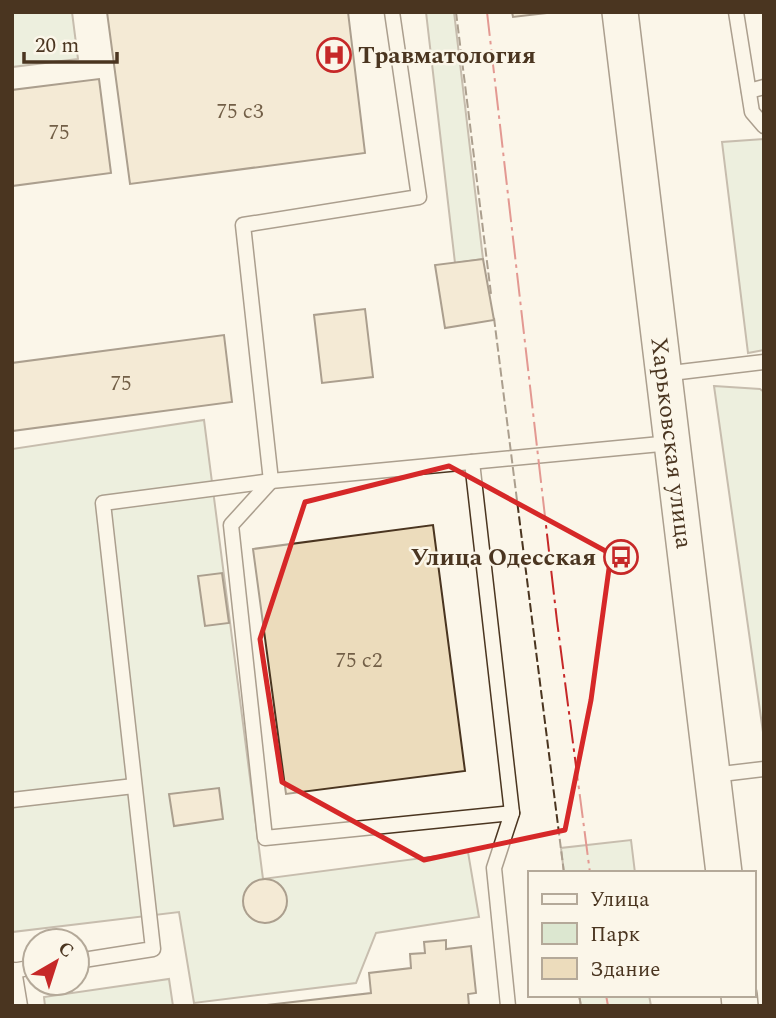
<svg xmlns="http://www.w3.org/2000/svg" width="776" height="1018" font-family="Spectral,serif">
<rect width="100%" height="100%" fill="#fbf6e9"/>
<!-- green -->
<g fill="#dce7d0" stroke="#887966" stroke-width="2">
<polygon points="12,12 72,12 78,59 12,67"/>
<polygon points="426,12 454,12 483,259 455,263"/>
<polygon points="764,139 764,350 748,353 722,142"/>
<polygon points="714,386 760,389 764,392 764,739"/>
<polygon points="204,420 263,879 468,852 479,917 376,933 356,983 194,1003 179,912 12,932 12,449"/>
<polygon points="631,840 635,873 564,873 561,848"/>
<polygon points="169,979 173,1006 45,1006 44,997"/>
<polygon points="579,995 649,995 651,1006 581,1006"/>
</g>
<!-- building -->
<g fill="#ecdcbc" stroke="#4a3520" stroke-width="2">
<polygon points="107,12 348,12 365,153 130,184"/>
<polygon points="512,12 546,12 546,13 513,17"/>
<polygon points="99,79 111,173 12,186 12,90"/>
<polygon points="483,259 494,320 445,328 435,265"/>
<polygon points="365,309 373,377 322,383 314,315"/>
<polygon points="224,335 232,402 12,431 12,363"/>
<polygon points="433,525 465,771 286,794 253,549"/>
<polygon points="222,573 229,623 205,626 198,576"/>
<polygon points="219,788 223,819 174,826 169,794"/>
<circle cx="265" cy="901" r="22"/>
<polygon points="446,940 446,949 471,946 476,993 468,994 469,1006 258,1006 371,993 369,973 411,968 410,954 425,953 424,942"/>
</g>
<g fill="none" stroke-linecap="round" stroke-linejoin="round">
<!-- service casing -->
<g stroke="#4a3520" stroke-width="17">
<g id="service">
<polyline points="392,12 419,197 243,225 271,481 231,525 265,838 512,813"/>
<polyline points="736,12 752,112 764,126"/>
<polyline points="749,91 764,87"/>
<polyline points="663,374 764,362"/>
<polyline points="472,462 512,813 494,868 508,1006"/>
<polyline points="713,775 764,769"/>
<polyline points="12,800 134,786"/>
<polyline points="77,961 153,949 103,503 271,481 671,443"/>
<polyline points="14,970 20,1006"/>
<polyline points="12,971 35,967"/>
</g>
</g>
<!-- tertiary casing -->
<g stroke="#4a3520" stroke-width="38">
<g id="tertiary">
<path id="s1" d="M620,12l104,861"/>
<polyline points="739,995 740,1006"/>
</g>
</g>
<!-- service -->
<use href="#service" stroke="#fbf6e9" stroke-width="14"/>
<!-- tertiary -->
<use href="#tertiary" stroke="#fbf6e9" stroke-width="35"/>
<!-- fence -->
<g stroke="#4a3520" stroke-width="2" stroke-dasharray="9 3.5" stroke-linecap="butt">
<polyline points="456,12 491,294"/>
<polyline points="494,318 564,873"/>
<polyline points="579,995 581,1006"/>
</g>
<!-- power -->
<g stroke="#c62828" stroke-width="2" stroke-dasharray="24 5 3.5 5" stroke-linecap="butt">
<polyline points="487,12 557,621 590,873"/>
<polyline points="606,995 608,1006"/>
</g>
</g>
<!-- marked area -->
<path d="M0 0H776V1018H0ZM449,466l162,88 -20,146 -26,130 -141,30 -142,-78 -22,-143 45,-137z" fill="#fbf6e9" fill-opacity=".55" fill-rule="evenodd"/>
<path fill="none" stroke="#d62828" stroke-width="5" stroke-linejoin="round" d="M449,466l162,88 -20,146 -26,130 -141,30 -142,-78 -22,-143 45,-137z"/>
<!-- icons -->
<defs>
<g id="hospital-ring" transform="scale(1.75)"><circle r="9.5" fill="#fbf6e9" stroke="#c62828" stroke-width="1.5"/><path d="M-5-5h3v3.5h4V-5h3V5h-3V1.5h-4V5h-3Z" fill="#c62828"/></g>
<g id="bus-ring" transform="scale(1.75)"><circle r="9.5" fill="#fbf6e9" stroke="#c62828" stroke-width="1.5"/><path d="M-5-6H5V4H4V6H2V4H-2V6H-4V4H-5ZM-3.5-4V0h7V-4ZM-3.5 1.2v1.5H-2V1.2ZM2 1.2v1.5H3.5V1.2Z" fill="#c62828"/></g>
</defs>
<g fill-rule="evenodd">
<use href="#hospital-ring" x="334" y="55"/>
<use href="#bus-ring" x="621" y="557"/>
</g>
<g text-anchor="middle" stroke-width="5" stroke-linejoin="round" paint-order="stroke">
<!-- number labels -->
<g font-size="21" fill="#725f47">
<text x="240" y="118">75 с3</text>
<text x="59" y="139">75</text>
<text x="121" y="390">75</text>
<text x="359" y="667">75 с2</text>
</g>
<!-- poi labels -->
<g font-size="24" font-weight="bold" fill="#4a3520" stroke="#fbf6e9" text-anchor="start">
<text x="358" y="63">Травматология</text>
<text x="596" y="565" text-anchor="end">Улица Одесская</text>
</g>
<!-- street labels -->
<g font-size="24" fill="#4a3520" stroke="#fbf6e9">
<text dy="8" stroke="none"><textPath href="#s1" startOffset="434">Харьковская улица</textPath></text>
</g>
</g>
<!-- border -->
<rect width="776" height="1018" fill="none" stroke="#4a3520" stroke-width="28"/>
<!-- legend -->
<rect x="528" y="871" width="228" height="126" fill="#fbf6e9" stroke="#b4a999" stroke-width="2"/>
<rect x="542" y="894" width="35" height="10" fill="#fbf6e9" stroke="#b4a999" stroke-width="2"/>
<text x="590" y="906" font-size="21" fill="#4a3520">Улица</text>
<rect x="542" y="923" width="35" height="21" fill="#dce7d0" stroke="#b4a999" stroke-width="2"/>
<text x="590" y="941" font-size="21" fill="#4a3520">Парк</text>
<rect x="542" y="958" width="35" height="21" fill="#ecdcbc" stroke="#b4a999" stroke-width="2"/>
<text x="590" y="976" font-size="21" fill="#4a3520">Здание</text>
<!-- north arrow -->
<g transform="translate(56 962) rotate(39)"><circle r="33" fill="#fbf6e9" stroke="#b4a999" stroke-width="2"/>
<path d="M0-5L12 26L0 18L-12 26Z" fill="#c62828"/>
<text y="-10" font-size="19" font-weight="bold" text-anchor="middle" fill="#4a3520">С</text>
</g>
<!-- scale -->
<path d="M24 52v10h93v-10" fill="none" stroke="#4a3520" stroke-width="3.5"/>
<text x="35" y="52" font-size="21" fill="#4a3520" stroke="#fbf6e9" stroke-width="5" paint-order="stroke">20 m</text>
</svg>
